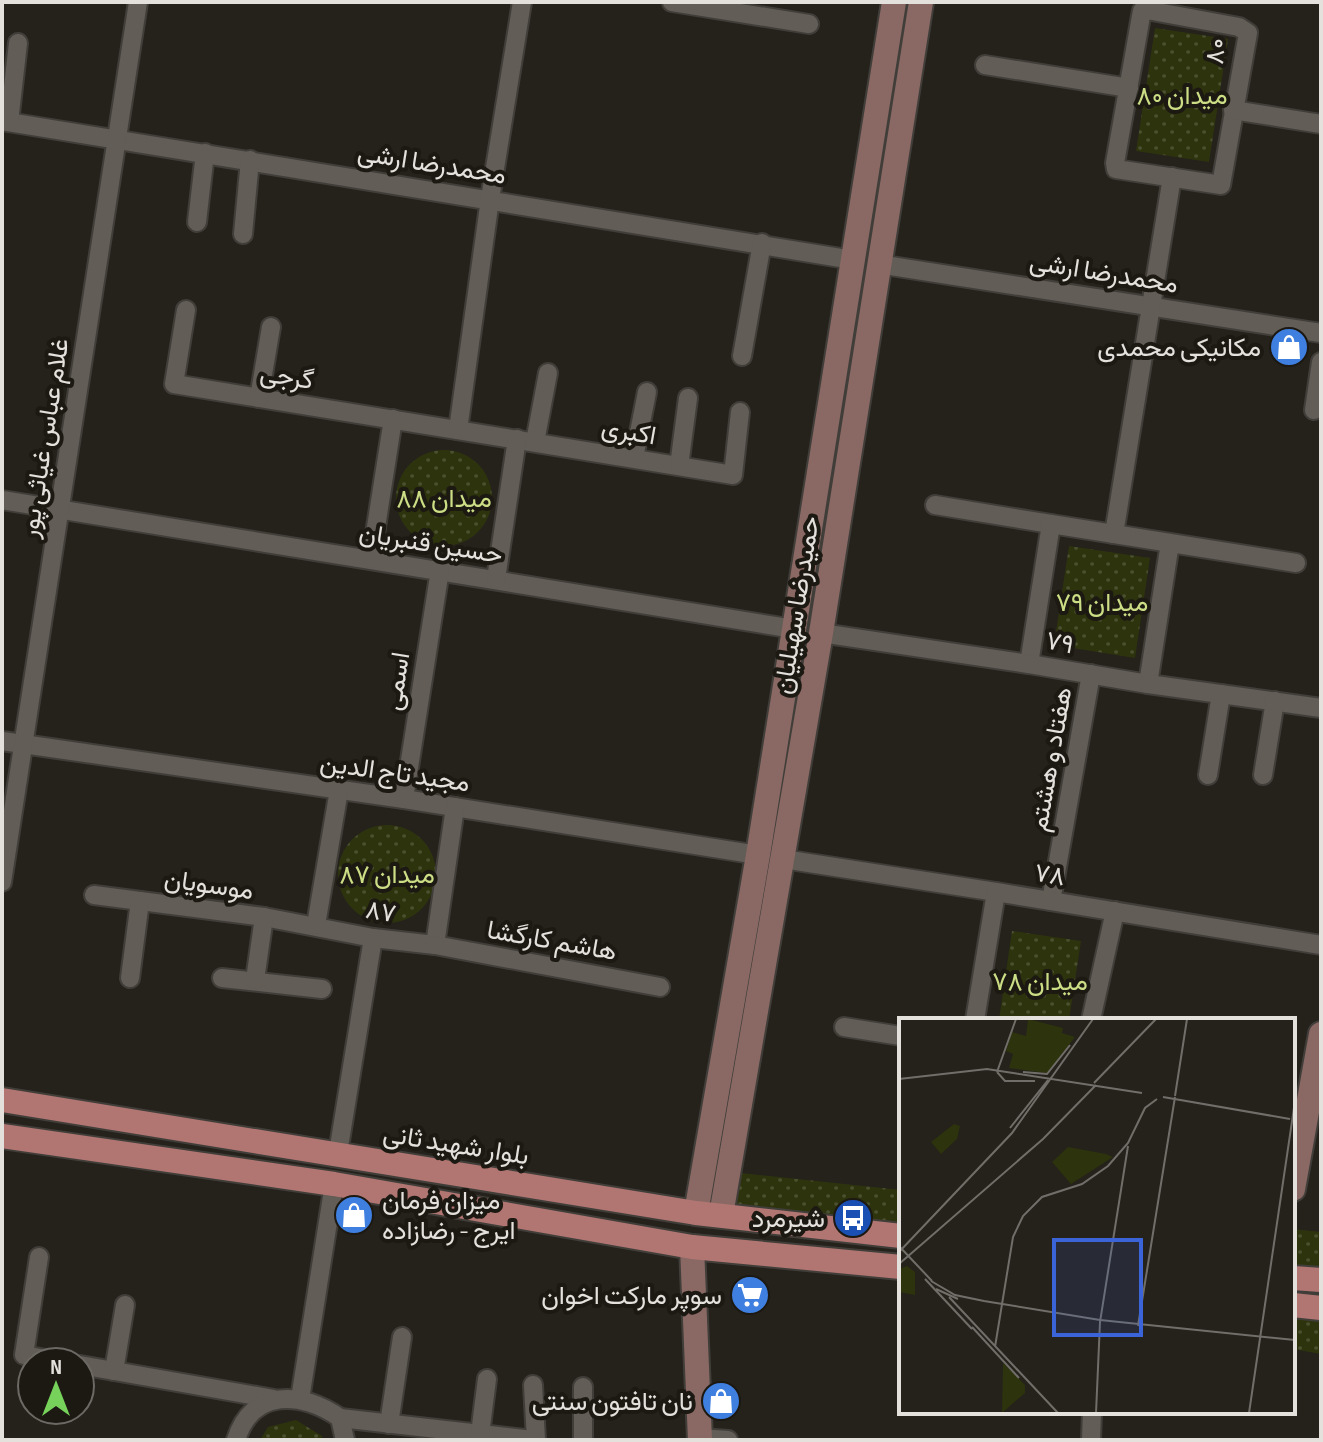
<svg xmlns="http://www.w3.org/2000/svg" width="1323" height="1442" font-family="'Sofia Sans Condensed',Vazirmatn,sans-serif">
<defs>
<pattern id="grass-dots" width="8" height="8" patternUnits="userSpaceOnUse" patternTransform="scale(2)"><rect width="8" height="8" fill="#2d340d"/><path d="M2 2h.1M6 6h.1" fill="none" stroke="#4b5130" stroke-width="1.8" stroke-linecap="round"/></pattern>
</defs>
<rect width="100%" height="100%" fill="#25211b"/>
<!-- grass -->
<g fill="url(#grass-dots)">
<polygon points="1155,28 1228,39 1209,162 1136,151"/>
<circle cx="444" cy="498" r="48"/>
<polygon points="1069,546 1150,558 1135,658 1054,645"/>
<circle cx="387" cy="874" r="49"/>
<polygon points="1012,931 1081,941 1069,1020 999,1020"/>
<polygon points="722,1171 901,1190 901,1236 696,1213"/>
<polygon points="1293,1229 1321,1232 1321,1280 1293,1278"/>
<polygon points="1293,1305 1321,1308 1321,1354 1293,1349"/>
<polygon points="296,1420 322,1436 322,1440 260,1440 268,1427"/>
</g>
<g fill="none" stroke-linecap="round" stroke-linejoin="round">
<!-- street casing -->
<g stroke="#413e3a" stroke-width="22">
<g id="street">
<polyline points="672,2 809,24"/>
<polygon points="1147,10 1239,27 1248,33 1221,185 1116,169 1115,163 1141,16 1142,11"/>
<polyline points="985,65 1129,88"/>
<polyline points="1233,110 1321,124"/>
<polyline points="2,121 853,260"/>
<polyline points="9,122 18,43"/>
<polyline points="197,222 205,153"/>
<polyline points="243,234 250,160"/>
<polyline points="878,264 1321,333"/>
<polyline points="186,310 174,384 733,475 740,412"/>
<polyline points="742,356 762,243"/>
<polyline points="259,398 271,327"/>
<polyline points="1314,410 1321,362"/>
<polyline points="458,430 490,199 522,2"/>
<polyline points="535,442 548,373"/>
<polyline points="634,458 647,392"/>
<polyline points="679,466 688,398"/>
<polyline points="2,500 794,629"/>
<polyline points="935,505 1051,524"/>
<polyline points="1114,534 1172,177"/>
<polyline points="1170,543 1148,684 1029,664 1051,524 1296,563"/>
<polyline points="371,559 393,419"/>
<polyline points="496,579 517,439"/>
<polyline points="821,633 1029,664"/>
<polyline points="1148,684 1321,708"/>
<polyline points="2,741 404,799 758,855"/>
<polyline points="1208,775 1221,694"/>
<polyline points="1263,775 1275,701"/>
<polyline points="404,799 440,570"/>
<polyline points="783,859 996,892"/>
<polyline points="2,882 138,2"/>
<polyline points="94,895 264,917 373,938 435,945 455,807"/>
<polyline points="1051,901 1091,674"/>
<polyline points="316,925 339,790"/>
<polyline points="435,945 660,987"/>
<polyline points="130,978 140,901"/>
<polyline points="222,978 322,989"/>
<polyline points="255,980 264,917"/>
<polyline points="975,1020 996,892 1321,945"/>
<polyline points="1091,1020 1115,911"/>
<polyline points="844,1027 901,1036"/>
<polyline points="338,1153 373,938"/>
<polyline points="39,1257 24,1355 61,1362"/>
<polyline points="80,1365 274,1399"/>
<polyline points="114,1371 125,1305"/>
<polyline points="533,1385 536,1440"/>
<polyline points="583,1387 583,1440"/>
<polyline points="300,1399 334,1184"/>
<polyline points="340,1418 533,1440"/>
<polyline points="389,1424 402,1337"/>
<polyline points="480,1434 487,1379"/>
<polyline points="700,1438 728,1440"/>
<path d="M236,1440c16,-52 66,-49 104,-22l5,22"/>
<polyline points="1091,1440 1092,1412"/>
</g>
</g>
<!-- secondary casing -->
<g stroke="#413e3a" stroke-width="28">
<g id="secondary">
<polyline points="1293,1189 1321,1034"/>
<polyline points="696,1213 758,855 894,2"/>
<polyline points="721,1215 821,633 921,2"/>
<polyline points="692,1247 700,1440"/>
</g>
</g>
<!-- primary casing -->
<g stroke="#413e3a" stroke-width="28">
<g id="primary">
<polyline points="2,1100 696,1213 901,1236"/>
<polyline points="2,1136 334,1184 692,1247 901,1267"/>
<polyline points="1293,1278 1321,1280"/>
<polyline points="1293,1305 1321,1308"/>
</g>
</g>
<!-- street -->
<use href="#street" stroke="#625d56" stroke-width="18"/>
<!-- secondary -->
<use href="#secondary" stroke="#8a6964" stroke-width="24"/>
<!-- primary -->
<use href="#primary" stroke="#b17672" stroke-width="24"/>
</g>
<!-- icons -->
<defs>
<g id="shop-disc" transform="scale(2)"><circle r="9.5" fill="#3f7fe0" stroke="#1c1812"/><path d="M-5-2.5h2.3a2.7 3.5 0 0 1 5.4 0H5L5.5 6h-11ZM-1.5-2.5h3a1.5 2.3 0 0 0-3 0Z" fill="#fff"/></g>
<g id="bus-disc" transform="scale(2)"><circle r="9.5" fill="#1a4fb4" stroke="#1c1812"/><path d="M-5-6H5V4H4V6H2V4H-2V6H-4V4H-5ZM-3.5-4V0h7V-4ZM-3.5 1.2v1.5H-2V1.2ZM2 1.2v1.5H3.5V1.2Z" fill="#fff"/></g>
<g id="supermarket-disc" transform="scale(2)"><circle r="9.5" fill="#3f7fe0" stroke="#1c1812"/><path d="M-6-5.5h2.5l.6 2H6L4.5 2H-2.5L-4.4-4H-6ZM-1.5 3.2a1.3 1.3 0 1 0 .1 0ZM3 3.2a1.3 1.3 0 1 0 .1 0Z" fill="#fff"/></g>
</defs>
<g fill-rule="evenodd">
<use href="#shop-disc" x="1289" y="347"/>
<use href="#shop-disc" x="354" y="1215"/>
<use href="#bus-disc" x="853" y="1218"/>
<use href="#supermarket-disc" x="750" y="1295"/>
<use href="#shop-disc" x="721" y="1401"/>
</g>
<g text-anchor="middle" stroke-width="8" stroke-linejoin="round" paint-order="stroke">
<!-- street labels -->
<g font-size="26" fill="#e4e1dd" stroke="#1c1812">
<text transform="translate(1215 51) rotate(-85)" y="9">۸۰</text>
<text transform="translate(432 163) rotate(9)" y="9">محمدرضا ارشی</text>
<text transform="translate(1104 272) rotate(9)" y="9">محمدرضا ارشی</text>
<text transform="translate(287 376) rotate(9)" y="9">گرجی</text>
<text transform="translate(629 431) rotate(10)" y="9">اکبری</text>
<text transform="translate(44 438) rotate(-81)" y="9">غلام عباس غیاثی ‌پور</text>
<text transform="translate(431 543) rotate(9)" y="9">حسین قنبریان</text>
<text transform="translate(796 605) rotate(-81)" y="9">حمیدرضا سهیلیان</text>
<text transform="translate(1060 642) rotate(12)" y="9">۷۹</text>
<text transform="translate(396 681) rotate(-81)" y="9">اسمی</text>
<text transform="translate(1050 759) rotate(-80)" y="9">هفتاد و هشتم</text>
<text transform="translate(395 772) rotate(8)" y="9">مجید تاج الدین</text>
<text transform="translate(1050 874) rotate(9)" y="9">۷۸</text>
<text transform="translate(209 884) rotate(8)" y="9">موسویان</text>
<text transform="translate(381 911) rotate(9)" y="9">۸۷</text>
<text transform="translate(552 940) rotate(10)" y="9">هاشم کارگشا</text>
<text transform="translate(456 1144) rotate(9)" y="9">بلوار شهید ثانی</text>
</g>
<!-- park labels -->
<g font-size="26" fill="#ccde85" stroke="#1c1812">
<text x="1182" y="104">میدان ۸۰</text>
<text x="444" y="507">میدان ۸۸</text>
<text x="1102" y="611">میدان ۷۹</text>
<text x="387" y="883">میدان ۸۷</text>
<text x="1040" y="990">میدان ۷۸</text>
</g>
<!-- poi labels -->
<g font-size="26" fill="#e4e1dd" stroke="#1c1812" text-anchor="end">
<text x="1261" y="356">مکانیکی محمدی</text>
<text x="382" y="1209" text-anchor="start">میزان فرمان<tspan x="382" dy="30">ایرج - رضازاده</tspan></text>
<text x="825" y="1227">شیرمرد</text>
<text x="722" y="1304">سوپر مارکت اخوان</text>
<text x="693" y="1410">نان تافتون سنتی</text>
</g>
</g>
<!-- overview -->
<g transform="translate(899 1018)">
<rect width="396" height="396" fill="#25211b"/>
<path d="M129,1l35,9 -1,5 13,4 -28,36 -38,-5 4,-14 -7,-3 6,-19 14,4zM55,106l6,2 -3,13 -16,15 -10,-12zM169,129l38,7 7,3 -42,27 -19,-22zM104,345l22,22v8l-23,20z" fill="#2d340d"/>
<path d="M8,248l8,6v23l-16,-3v-23z" fill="#2d340d"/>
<path fill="none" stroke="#716e69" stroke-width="2" d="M98,54l19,-53M98,54l8,9h30M124,54l24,2 23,-29M0,61l88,-10 155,24M195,65l62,-64M276,78l12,-77M264,79l127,22M111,110l38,-48M0,228l33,35M0,234l113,-119 81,-114M0,246l144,-125 53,-54M26,261l47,50M32,263l24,14 29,6 116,19 195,20M37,271l22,10M50,279l109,116M239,308l37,-229M73,309l47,51M96,329l18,-110 10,-21 19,-19 40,-13 26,-18 20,-23 17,-35 12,-9M197,395l4,-91 28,-176M350,395l46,-312"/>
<path fill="#3b64d9" fill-opacity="0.15" stroke="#3b64d9" stroke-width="4" d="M155,222h87v95h-87z"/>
<rect width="396" height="396" fill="none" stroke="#e4e1dd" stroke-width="4"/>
</g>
<!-- border -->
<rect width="1323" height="1442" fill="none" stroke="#e4e1dd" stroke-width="8"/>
<!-- north arrow -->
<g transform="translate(56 1386)"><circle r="38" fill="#1c1812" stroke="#6c6863" stroke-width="2"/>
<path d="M0-6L14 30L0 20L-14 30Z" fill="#76d25a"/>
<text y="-12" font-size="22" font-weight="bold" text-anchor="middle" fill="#e4e1dd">N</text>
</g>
</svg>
